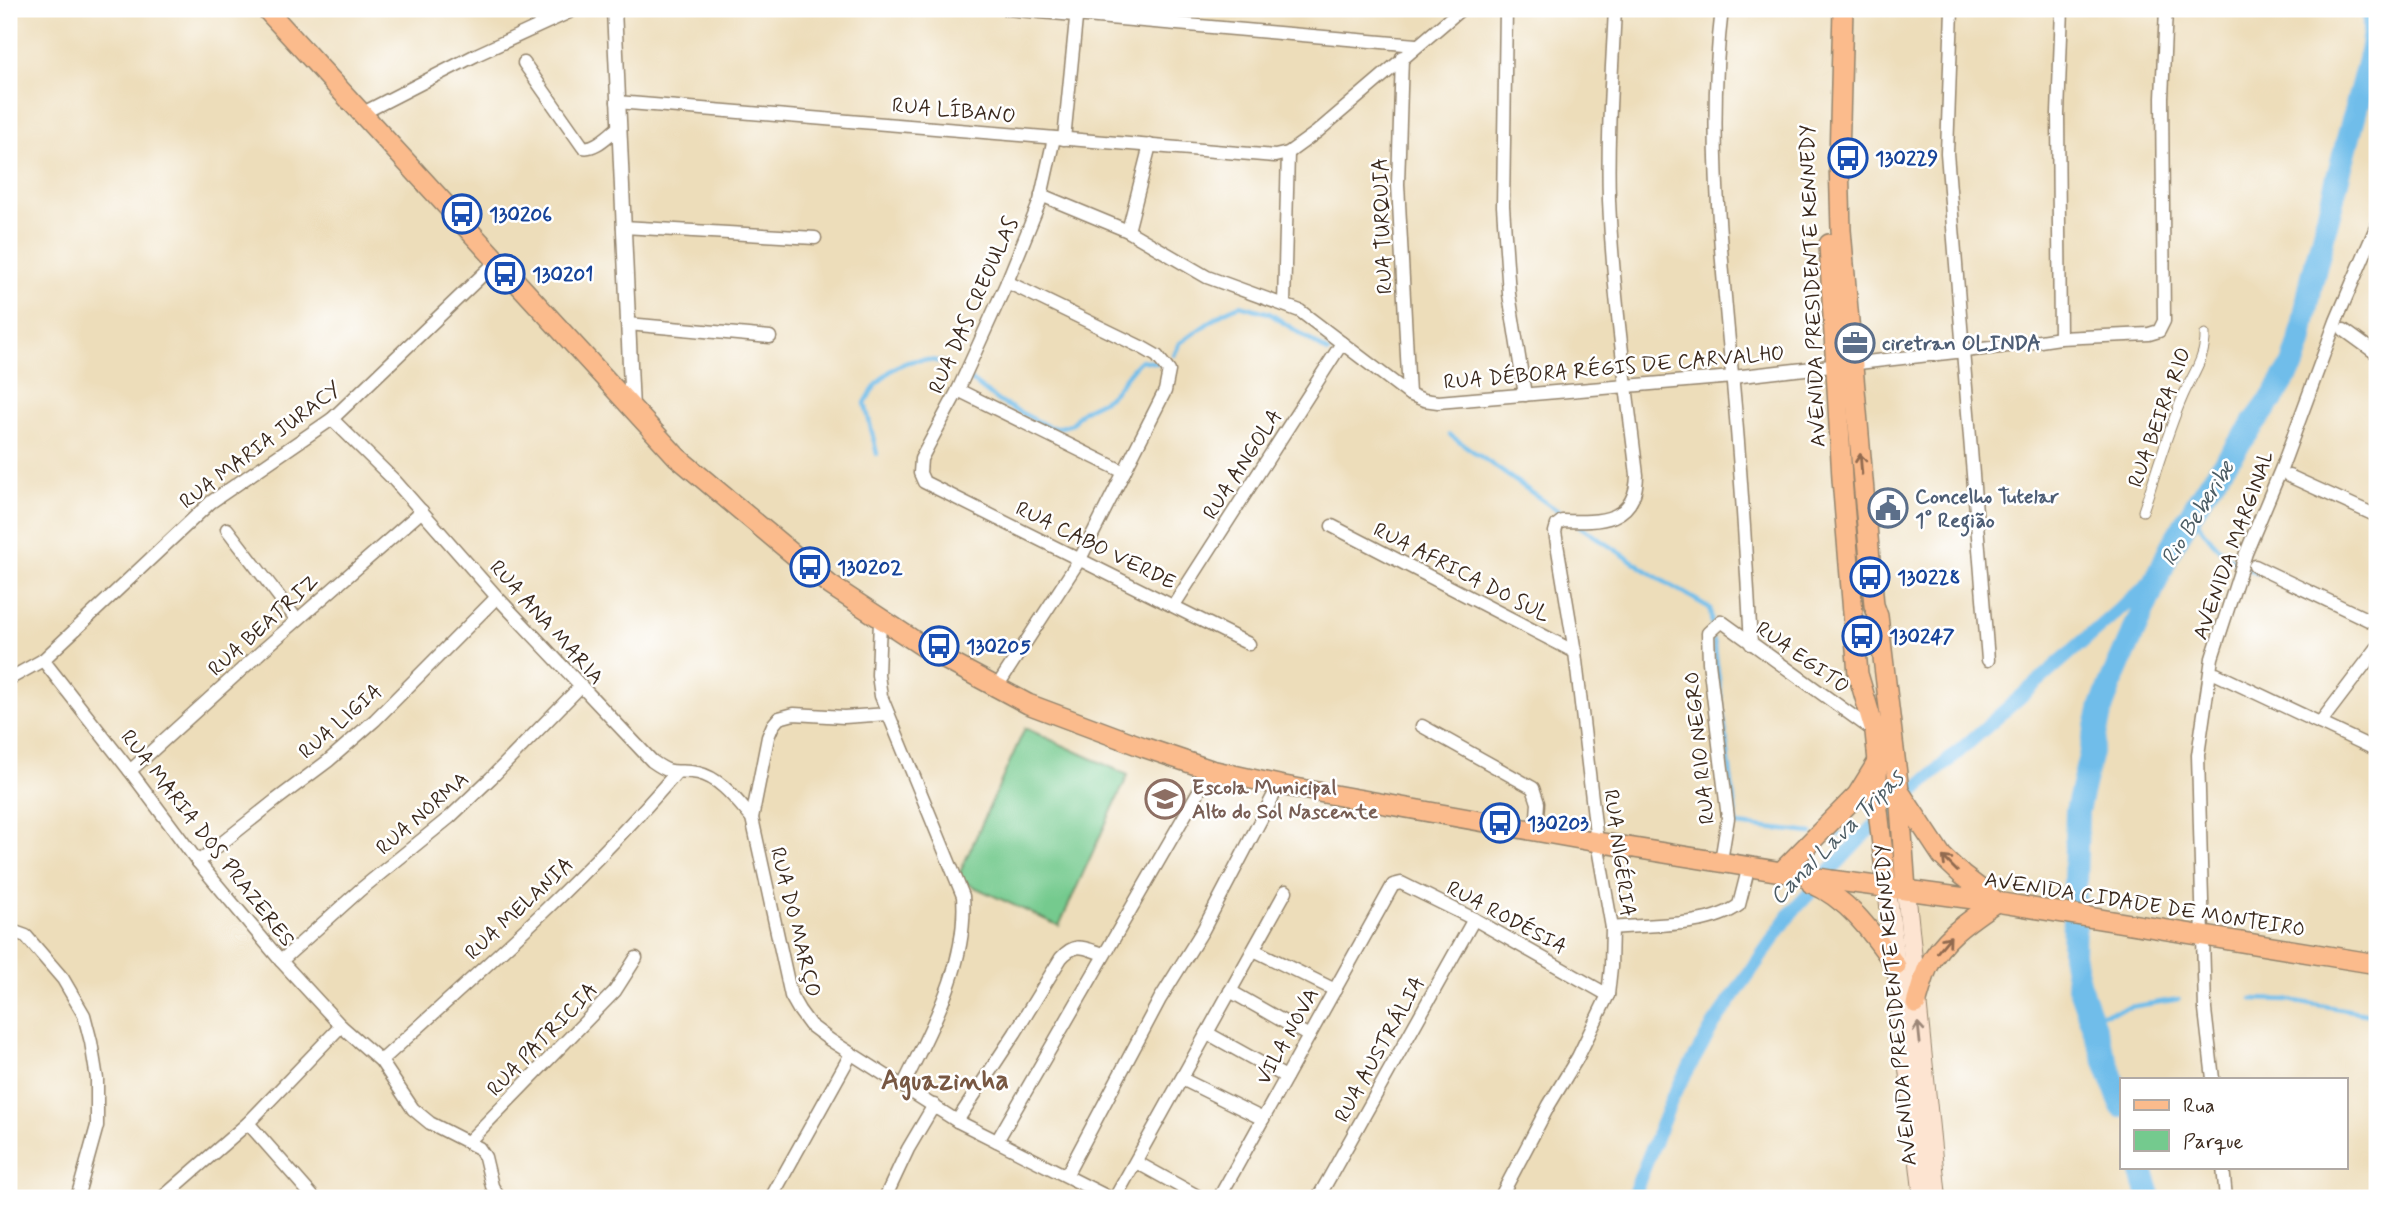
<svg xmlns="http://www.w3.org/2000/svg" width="2386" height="1207" font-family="Mynerve,sans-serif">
<rect width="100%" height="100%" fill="#fff"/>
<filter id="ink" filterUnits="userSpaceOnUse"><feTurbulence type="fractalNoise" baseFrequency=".0143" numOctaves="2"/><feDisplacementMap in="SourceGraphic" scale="14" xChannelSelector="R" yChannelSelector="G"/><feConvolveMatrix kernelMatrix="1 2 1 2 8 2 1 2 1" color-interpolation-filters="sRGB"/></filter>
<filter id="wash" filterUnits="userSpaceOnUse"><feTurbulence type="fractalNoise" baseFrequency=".00686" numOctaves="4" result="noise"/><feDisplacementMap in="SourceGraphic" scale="28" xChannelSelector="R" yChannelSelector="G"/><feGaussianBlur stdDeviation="1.57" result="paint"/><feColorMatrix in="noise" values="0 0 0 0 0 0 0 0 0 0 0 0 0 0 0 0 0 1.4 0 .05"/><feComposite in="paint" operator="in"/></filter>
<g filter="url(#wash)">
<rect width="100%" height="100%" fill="#edddba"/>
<!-- green -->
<polygon fill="#74ca8e" stroke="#587a56" stroke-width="2" points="1025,728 1128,775 1059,926 957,879"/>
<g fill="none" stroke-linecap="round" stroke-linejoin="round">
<!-- stream -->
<g stroke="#6fbdea" stroke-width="4.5">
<polyline points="1174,355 1180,343 1224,312 1240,305 1269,313 1328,352"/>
<path d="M967,377l31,24 51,26h12l11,-3c13,-20 19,-15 35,-26 13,-10 21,-27 34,-38l16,3"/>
<polyline points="1450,435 1568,518"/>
<path d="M877,454l-12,-51c18,-34 44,-52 82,-39"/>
<path d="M2192,513c17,27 33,47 64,60"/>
<polyline points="1578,525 1658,578 1710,608 1712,626"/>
<polyline points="1714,641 1737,825 1812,833"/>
<polyline points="1828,834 1862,837"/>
<polyline points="2252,999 2289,1000 2377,1015"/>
<polyline points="2090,1017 2130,1007 2179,999"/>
</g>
<!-- canal -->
<polyline stroke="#6fbdea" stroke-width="14" points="1632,1198 1673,1096 1714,1024 1791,913 1862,837 2158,575"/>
<!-- river -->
<g stroke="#6fbdea" stroke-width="24">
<polyline points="2122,1106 2078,983 2073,954 2077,811 2095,735 2102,706 2111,683 2171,547 2206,489 2272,399 2293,365 2300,343 2311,284 2337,181 2371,52 2374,32 2374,9"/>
<polyline points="2140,1167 2150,1198"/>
</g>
</g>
</g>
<g filter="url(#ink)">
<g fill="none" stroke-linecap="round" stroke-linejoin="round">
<!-- pedestrian casing -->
<g stroke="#94846c" stroke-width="11">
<path id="pedestrian" d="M2143,511c13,-38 24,-78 40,-115 9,-21 23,-38 22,-62"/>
</g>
<!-- minor casing -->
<g stroke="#94846c" stroke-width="15">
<g id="minor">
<polyline points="531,9 543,23"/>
<polyline points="1006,9 1416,45"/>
<polyline points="1506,9 1503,206 1509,294 1525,395"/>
<path d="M1722,9c-15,121 -1,244 10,365 9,90 14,180 19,270"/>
<polyline points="1952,9 1947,153 1988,660"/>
<polyline points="1402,57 1398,184 1409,394"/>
<path d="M524,63l59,84c12,3 25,-12 35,-19"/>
<polyline points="617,102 1275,156 1288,153 1317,132 1461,9"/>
<polyline points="361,114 478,54 576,9"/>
<polyline points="1054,138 1040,201 1007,282 958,390 921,459 920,473 924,482 1249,644"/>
<polyline points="1064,139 1077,9"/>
<polyline points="1041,195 1128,231 1207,277 1300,311 1409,394 1424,400 1438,402 1733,377 2000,347 2060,338 2149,334 2159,331 2164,321 2162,98 2166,9"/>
<polyline points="623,227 815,238"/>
<polyline points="1128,231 1150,145"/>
<polyline points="1284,304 1288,153"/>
<polyline points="628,324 770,337"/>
<polyline points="2344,330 2377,354"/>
<polyline points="2060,338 2058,114 2062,9"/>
<polyline points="958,390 1124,472"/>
<path d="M332,419l63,62 102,116 155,164c24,17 22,7 46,12 23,5 39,28 54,45"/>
<polyline points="2289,476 2377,516"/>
<polyline points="1332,526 1575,652"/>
<polyline points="227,529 297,620"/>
<polyline points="2255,566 2377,624"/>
<polyline points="1174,605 1342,343"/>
<path d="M880,620l-2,55 3,21 82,200c5,68 -31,130 -60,190"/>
<polyline points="43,660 130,771 198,862 281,961 341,1026 381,1061 413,1109 430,1123 479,1148 485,1157 492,1186 499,1198"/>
<polyline points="2216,674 2377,750"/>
<polyline points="9,679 43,660 211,502 332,419 497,261"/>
<polyline points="996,688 1080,559 1165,391 1169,371 1157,356 1143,348 1007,282"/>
<polyline points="888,714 844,717 794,714 779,718 773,725 768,737 752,818 791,996 799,1010 810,1025 830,1040 957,1121 1110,1198"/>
<polyline points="2320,723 2377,648"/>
<polyline points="1422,726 1533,788 1538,803 1536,830"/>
<polyline points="130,771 262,651 422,511"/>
<polyline points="1721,861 1728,818 1709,662 1708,633 1721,621 1875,732"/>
<polyline points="198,862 276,800 328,761 375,720 497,597"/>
<path d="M1612,928c38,-4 96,0 127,-23l10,-39"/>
<polyline points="9,930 26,936 63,979 84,1015 91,1042 97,1079 97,1126 77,1198"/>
<polyline points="1254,950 1335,990"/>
<polyline points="281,961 360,890 450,817 491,778 580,687"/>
<polyline points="1230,991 1309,1036"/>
<polyline points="1207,1033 1286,1077"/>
<path d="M381,1061c102,-92 205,-183 295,-288"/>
<polyline points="1182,1079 1263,1119"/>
<polyline points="2213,1079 2205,1010 2198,755 2212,658 2246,553 2282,467 2336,321 2377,225"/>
<path d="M957,1121l58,-88 46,-75c15,-17 23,-10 42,-4"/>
<polyline points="248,1123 314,1198"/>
<polyline points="469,1141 615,991 636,958"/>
<polyline points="997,1141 1211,770"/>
<polyline points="1136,1162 1201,1198"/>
<polyline points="2223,1167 2226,1198"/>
<polyline points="1067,1174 1160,999 1203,930 1279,785"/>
<polyline points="162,1198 248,1123 341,1026"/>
<polyline points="771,1198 851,1054"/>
<polyline points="885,1198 908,1149 934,1105"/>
<polyline points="1115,1198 1286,891"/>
<polyline points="1219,1198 1393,885 1401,883 1474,919 1608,995"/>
<polyline points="1318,1198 1474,919"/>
<path d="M1500,1198l49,-93 29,-48 30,-62 3,-28 1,-39 -15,-86 -22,-190 -20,-120 2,-7 5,-4c38,1 74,2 75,-46 -11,-91 -24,-183 -28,-275 -2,-64 3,-128 6,-191"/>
</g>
</g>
<!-- tertiary casing -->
<g stroke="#94846c" stroke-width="17">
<polyline id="tertiary" points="614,9 632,409"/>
</g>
<!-- secondary casing -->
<g stroke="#94846c" stroke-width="20">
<g id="secondary">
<polyline points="1887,888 1923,1198"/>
<polyline points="1906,890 1937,1198"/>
</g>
</g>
<!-- primary casing -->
<g stroke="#94846c" stroke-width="22">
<g id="primary">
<polyline points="266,9 677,457 830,585 933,653 1028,704 1143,747 1211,770 1279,785 1597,842 1831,880 1996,902 2377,964"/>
<polyline points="1843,9 1839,160 1841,230 1874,605 1878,616 1899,791 1906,890"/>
<polyline points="1829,244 1842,479 1858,674 1875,732 1878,762 1876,793 1887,888"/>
<polyline points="1901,794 1942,856 1962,875 1996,901"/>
<polyline points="1781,872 1857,795 1875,766"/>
<path d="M1811,883c39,17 61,50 85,83"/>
<path d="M1916,1004c4,-12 7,-26 12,-37 15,-30 42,-47 68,-65"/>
</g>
</g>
<!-- pedestrian -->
<use href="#pedestrian" stroke="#fff" stroke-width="9"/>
<!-- minor -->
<use href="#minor" stroke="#fff" stroke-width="12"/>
<!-- tertiary -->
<use href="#tertiary" stroke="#fff" stroke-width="14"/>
<!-- secondary -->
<use href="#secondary" stroke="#fde4d1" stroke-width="18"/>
<!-- primary -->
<use href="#primary" stroke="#fbbb8c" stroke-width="19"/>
</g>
<!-- one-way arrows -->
<defs><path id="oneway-shaft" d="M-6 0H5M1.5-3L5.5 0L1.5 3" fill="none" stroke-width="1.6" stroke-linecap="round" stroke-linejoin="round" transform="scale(1.75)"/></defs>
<g stroke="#916b50">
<use href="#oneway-shaft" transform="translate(1861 464) rotate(-95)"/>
<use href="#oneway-shaft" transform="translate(1950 864) rotate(-135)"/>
<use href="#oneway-shaft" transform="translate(1944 944) rotate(-50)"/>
</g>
<use stroke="#9c8778" href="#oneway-shaft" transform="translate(1919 1033) rotate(-96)"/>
</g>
<!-- icons -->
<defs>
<g id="bus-ring" transform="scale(2.0125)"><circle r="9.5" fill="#fff" stroke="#1a4fb4" stroke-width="1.5"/><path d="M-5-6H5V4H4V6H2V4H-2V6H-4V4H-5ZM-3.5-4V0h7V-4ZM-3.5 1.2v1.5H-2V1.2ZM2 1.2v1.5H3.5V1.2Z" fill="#1a4fb4"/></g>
<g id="office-ring" transform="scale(2.0125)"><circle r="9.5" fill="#fff" stroke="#5c6f8a" stroke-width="1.5"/><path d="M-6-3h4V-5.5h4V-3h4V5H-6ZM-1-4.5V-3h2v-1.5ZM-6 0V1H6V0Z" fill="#5c6f8a"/></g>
<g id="civic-ring" transform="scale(2.0125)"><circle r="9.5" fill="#fff" stroke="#5c6f8a" stroke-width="1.5"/><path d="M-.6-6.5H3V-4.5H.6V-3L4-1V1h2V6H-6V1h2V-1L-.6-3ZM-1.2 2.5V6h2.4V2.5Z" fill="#5c6f8a"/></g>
<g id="school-ring" transform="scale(2.0125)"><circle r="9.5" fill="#fff" stroke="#8d6e63" stroke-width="1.5"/><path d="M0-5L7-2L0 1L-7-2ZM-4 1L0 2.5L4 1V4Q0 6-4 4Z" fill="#8d6e63"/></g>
</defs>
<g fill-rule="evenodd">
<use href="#bus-ring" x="1848" y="158"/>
<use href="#bus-ring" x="462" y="214"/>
<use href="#bus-ring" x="505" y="274"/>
<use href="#office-ring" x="1855" y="343"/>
<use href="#civic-ring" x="1888" y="508"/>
<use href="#bus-ring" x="810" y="567"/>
<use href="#bus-ring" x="1870" y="577"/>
<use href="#bus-ring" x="1862" y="636"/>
<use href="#bus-ring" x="939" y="646"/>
<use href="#school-ring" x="1165" y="799"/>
<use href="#bus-ring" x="1500" y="823"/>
</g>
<g text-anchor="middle" stroke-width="5" stroke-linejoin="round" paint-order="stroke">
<!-- street labels -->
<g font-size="21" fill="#3b2a1e" stroke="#fff">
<text transform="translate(954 110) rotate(5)" y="7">RUA LÍBANO</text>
<text transform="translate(1382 226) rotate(-92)" y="7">RUA TURQUIA</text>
<text transform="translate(1812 286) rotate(-92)" y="7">AVENIDA PRESIDENTE KENNEDY</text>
<text transform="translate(973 305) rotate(-66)" y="7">RUA DAS CREOULAS</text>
<text transform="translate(1614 367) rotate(-5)" y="7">RUA DÉBORA RÉGIS DE CARVALHO</text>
<text transform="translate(2159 417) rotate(-70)" y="7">RUA BEIRA RIO</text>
<text transform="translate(260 445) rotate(-37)" y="7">RUA MARIA JURACY</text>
<text transform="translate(1242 464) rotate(-57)" y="7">RUA ANGOLA</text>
<text transform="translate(1096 545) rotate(26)" y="7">RUA CABO VERDE</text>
<text transform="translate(2233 545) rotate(-70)" y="7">AVENIDA MARGINAL</text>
<text transform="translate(1462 572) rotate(27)" y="7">RUA AFRICA DO SUL</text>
<text transform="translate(547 622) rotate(48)" y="7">RUA ANA MARIA</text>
<text transform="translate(263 625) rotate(-42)" y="7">RUA BEATRIZ</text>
<text transform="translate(1803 657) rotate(35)" y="7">RUA EGITO</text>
<text transform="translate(340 721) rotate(-41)" y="7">RUA LIGIA</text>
<text transform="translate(1699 748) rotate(-96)" y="7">RUA RIO NEGRO</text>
<text transform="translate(422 813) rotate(-41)" y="7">RUA NORMA</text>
<text transform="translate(208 838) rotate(52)" y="7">RUA MARIA DOS PRAZERES</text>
<text transform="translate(1620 853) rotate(82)" y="7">RUA NIGÉRIA</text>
<text transform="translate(2145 904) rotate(9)" y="7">AVENIDA CIDADE DE MONTEIRO</text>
<text transform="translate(519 908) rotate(-43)" y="7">RUA MELANIA</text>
<text transform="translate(1507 917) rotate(28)" y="7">RUA RODÉSIA</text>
<text transform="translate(796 922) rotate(76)" y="7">RUA DO MARÇO</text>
<text transform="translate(1895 1005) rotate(-95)" y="7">AVENIDA PRESIDENTE KENNEDY</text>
<text transform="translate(1287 1036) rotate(-61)" y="7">VILA NOVA</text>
<text transform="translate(542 1039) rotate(-46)" y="7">RUA PATRICIA</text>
<text transform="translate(1379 1049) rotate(-61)" y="7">RUA AUSTRÁLIA</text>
</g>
<!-- transit labels -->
<g font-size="21" font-weight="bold" fill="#164399" stroke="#fff" text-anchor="start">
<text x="1875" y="165">130229</text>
<text x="489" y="221">130206</text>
<text x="532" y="281">130201</text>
<text x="837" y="574">130202</text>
<text x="1897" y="584">130228</text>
<text x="1889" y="643">130247</text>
<text x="966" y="653">130205</text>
<text x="1527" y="830">130203</text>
</g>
<!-- service labels -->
<g font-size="21" font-weight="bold" fill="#4e5e75" stroke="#fff" text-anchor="start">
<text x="1882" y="350">ciretran OLINDA</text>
<text x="1915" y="503">Concelho Tutelar<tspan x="1915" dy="24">1° Região</tspan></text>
</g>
<!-- education labels -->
<g font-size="21" font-weight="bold" fill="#785e54" stroke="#fff" text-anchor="start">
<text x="1192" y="794">Escola Municipal<tspan x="1192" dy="24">Alto do Sol Nascente</tspan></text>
</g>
<!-- water labels -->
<g font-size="23" font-style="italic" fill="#4d5d65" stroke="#fff">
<text transform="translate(2197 513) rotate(-58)" y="8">Rio Beberibe</text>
<text transform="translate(1836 837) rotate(-45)" y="8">Canal Lava Tripas</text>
</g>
<!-- district labels -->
<g font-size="28" font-weight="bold" fill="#785843" stroke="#fff">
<text x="945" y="1089">Aguazinha</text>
</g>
</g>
<!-- margin -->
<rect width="2386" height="1207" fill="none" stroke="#fff" stroke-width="35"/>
<!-- legend -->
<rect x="2120" y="1078" width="228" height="91" fill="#ffffff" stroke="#b1aaa5" stroke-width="2"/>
<rect x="2134" y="1100" width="35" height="10" fill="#fbbb8c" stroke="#b1aaa5" stroke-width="2"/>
<text x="2183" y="1112" font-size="21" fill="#3b2a1e">Rua</text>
<rect x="2134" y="1130" width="35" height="21" fill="#74ca8e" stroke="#b1aaa5" stroke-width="2"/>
<text x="2183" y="1148" font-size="21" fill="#3b2a1e">Parque</text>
</svg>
